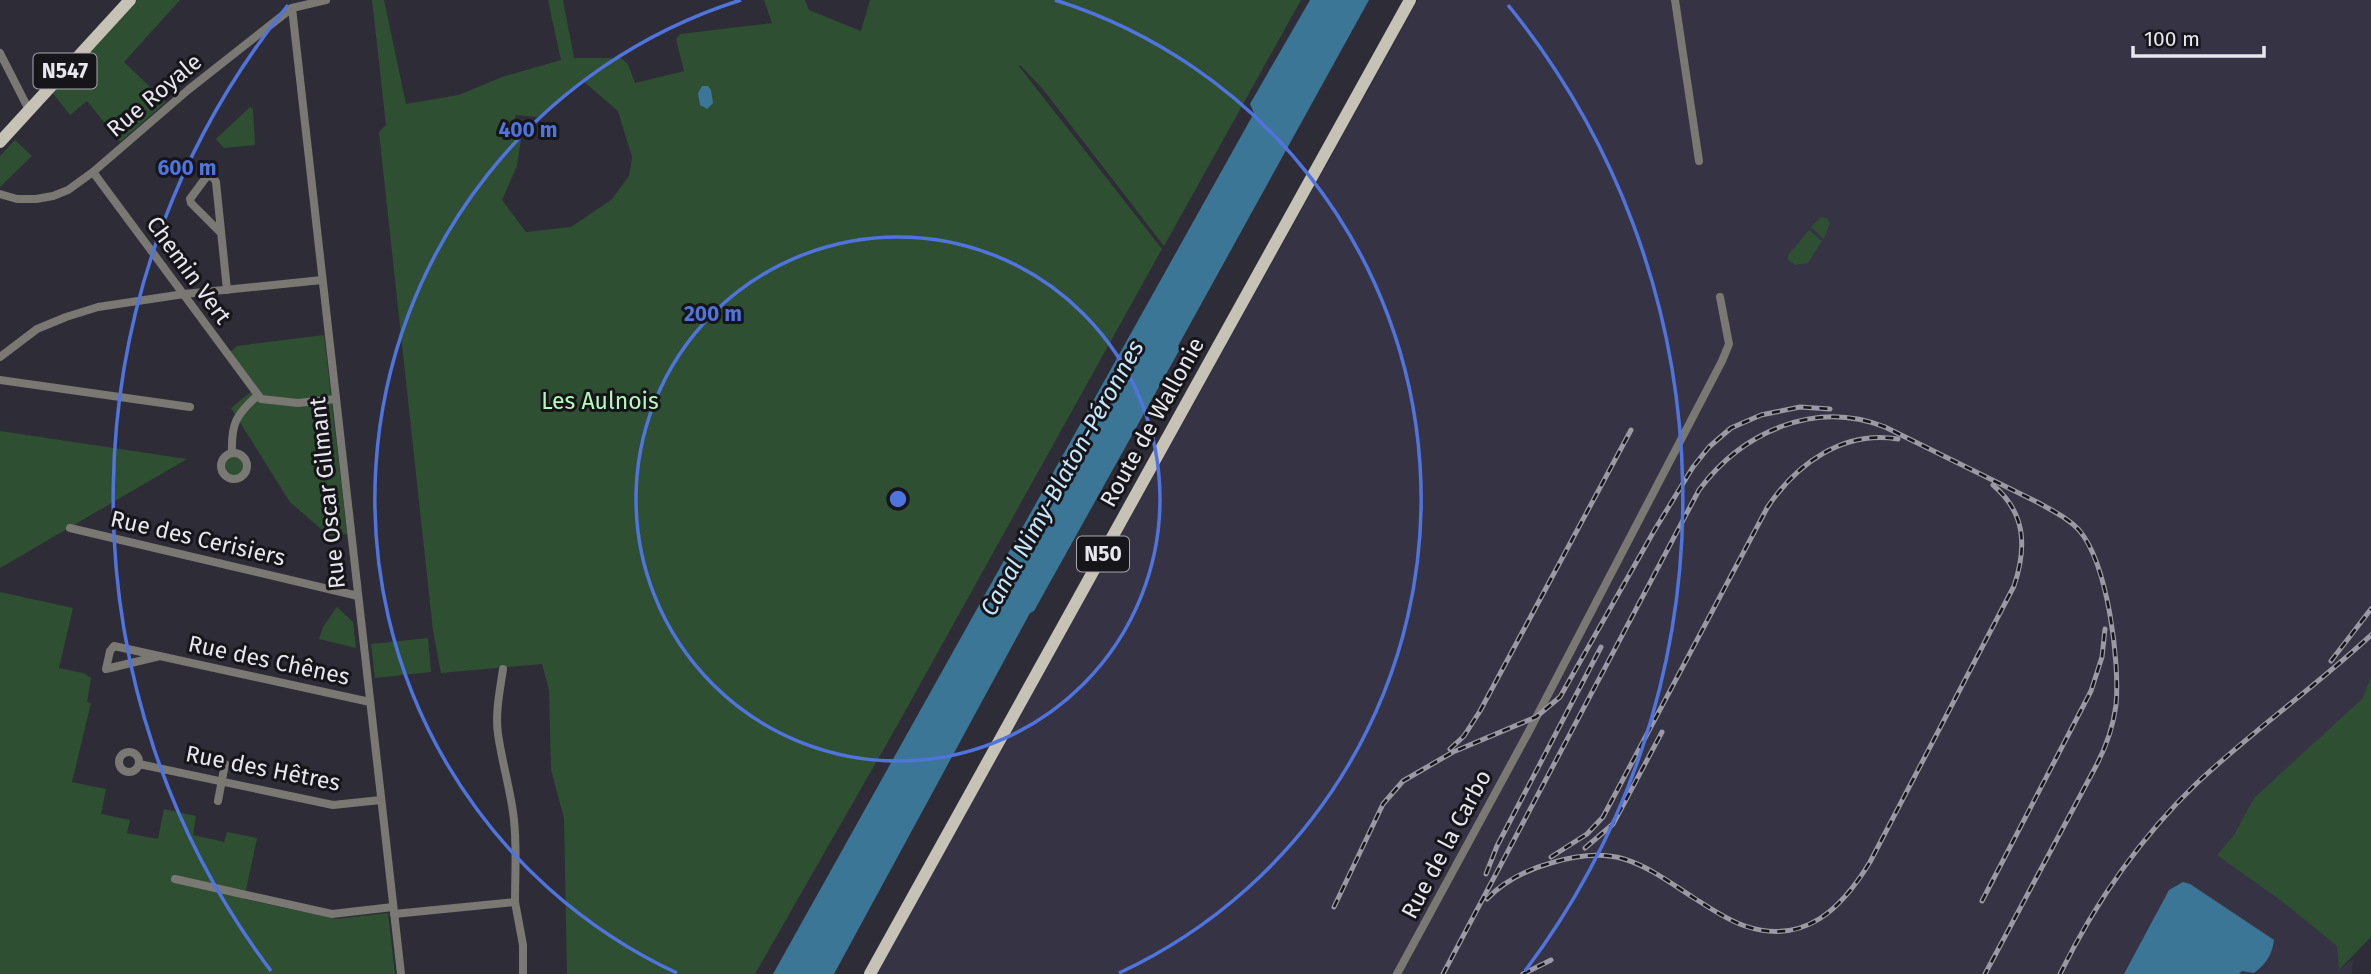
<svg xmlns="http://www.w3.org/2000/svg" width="2371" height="974" font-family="'Fira Sans',sans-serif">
<rect width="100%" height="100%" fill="#2e2c37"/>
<!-- built -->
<polygon fill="#363344" points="1418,0 2371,0 2371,910 2339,970 2353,959 2352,974 877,974"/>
<!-- green -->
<g fill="#2f4f32" fill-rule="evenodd">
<polygon points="137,0 180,0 124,62 166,102 120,142 87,101 70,115 52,92"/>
<path d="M372,0h12l22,104 53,-9 43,-18 59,-17 -13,-60h15l11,58h47l7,6 7,19 49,-12 -8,-32 4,-5 92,-11 -8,-23h41l4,10 52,21 9,-31h431l-137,246 -122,-158 -21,-22 -3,-1 144,184 -264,475 -143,250h-188l-3,-156 -13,-48 -2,-80 -7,-26 -101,9 -8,-42 -54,-499 7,-7zM583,81l35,30 14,46 -3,19 -18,24 -40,27 -45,5 -24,-32 15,-34 5,-33 -10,-6 4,-12 22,2z"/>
<polygon points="250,107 253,109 255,145 224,148 216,139"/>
<polygon points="15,140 32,156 0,187 0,156"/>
<polygon points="1821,217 1827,218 1830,223 1824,239 1811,227"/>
<polygon points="1809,230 1822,241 1808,263 1795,265 1788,260 1788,255"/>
<polygon points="324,335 347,534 329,536 290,502 231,408 257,387 230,352 237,346"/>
<polygon points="0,431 187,459 0,568"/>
<circle cx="234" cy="467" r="10"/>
<polygon points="0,592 73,608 59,668 83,673 91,678 87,702 91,703 72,782 106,789 101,814 130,820 127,833 158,839 164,809 196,816 193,835 224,842 227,832 257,838 244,899 336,919 388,913 395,974 0,974"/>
<polygon points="337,607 353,622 356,648 319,639 323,627"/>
<polygon points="428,638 431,672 375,678 371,644"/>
<polygon points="2371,678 2371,937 2339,970 2337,946 2283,902 2217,855 2234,835 2254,798 2362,699"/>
</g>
<!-- water -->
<g fill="#3c7697">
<polygon points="1310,0 1369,0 1178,346 1180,349 1034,611 1030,613 834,974 773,974 1254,113 1250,104"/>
<polygon points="702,86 708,86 711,90 713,103 707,109 700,105 698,93"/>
<path d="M2183,882l7,2 84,56c-2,15 -8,24 -20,33l-12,-2 -3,3h-115l45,-84z"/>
</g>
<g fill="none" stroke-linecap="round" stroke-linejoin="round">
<!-- street -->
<g stroke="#7a7872" stroke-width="8">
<polyline points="1675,0 1699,161"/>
<polyline points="292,8 401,974"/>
<polyline points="0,53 29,110"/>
<polyline points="93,172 261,399 298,403 336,399"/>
<polyline points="0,194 17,199 36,199 53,196 68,190 93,172 188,90 292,8 326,0"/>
<polyline points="221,233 191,203 190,199 207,176 213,177 216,182 227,290"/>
<polyline points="0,357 37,329 66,317 98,307 184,294 322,280"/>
<polyline points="0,380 190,407"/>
<path d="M232,453c-1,-30 4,-38 26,-58"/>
<circle cx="234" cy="466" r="13"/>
<polyline points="70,528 358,596"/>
<polyline points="160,656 106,669 110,651 114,646 370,702"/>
<circle cx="129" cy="762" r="10"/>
<polyline points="139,764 333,805 381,800"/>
<polyline points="218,801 225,764"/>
<polyline points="175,879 332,914 393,907"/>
<polyline points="515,902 523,945 523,974"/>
<path d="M394,914l121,-12c0,-28 2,-55 -1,-82 -3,-29 -12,-57 -16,-86 -3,-21 2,-44 5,-65"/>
<polyline points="1397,974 1528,733 1722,361 1729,344 1720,297"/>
</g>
<!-- primary -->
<g stroke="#c6c2b6" stroke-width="12">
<polyline points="0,142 130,0"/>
<polyline points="870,974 1410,0"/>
</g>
<!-- rail casing -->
<g stroke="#9b99a3" stroke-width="5">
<g id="rail">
<polyline points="2331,661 2371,609"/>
<polyline points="1450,749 1464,736 1480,711 1631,430"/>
<polyline points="1585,848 1613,824 1662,732"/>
<path d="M1551,857l36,-23 16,-17 164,-309c29,-44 76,-78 131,-69"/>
<polyline points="1486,874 1497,846 1601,647"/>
<path d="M1487,899c18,-19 39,-29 64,-36 23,-7 49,-11 73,-4 26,8 48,25 70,39 16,10 33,22 51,28 60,20 97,-18 125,-64l144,-276c13,-39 12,-73 -21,-101"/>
<polyline points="1982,901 2091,691 2102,657 2105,629"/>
<polyline points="1334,907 1383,804 1403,781 1453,752 1536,717 1560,697 1654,531 1693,467 1709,447 1731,428 1761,415 1800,407 1830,409"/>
<path d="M1443,974l256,-484c43,-58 116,-91 186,-63l154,76c14,8 29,15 40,27 29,34 41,132 37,175 -3,23 -10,42 -20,61l-111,208"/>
<polyline points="1523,974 1551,960"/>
<path d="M2060,974c35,-71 79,-135 136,-190 56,-53 119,-97 175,-149"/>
</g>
</g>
<!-- rail -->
<use href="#rail" stroke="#16151a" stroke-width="2.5" stroke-dasharray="8" stroke-linecap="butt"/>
</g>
<!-- distance rings -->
<g fill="none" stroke="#5074de" stroke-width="3.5">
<circle cx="898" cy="499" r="262"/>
<path d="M677 973A523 523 0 0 1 741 0M1055 0A523 523 0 0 1 1119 973"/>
<path d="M271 971A785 785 0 0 1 288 5M1508 5A785 785 0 0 1 1525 971"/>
</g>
<g text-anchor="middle" stroke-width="6" stroke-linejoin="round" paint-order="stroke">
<!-- shield labels -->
<g fill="#16151a" stroke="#a9a8af" stroke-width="2">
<rect x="33.5" y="53.5" width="63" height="35" rx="5"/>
<rect x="1077" y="536.5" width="52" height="35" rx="5"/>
</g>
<g font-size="21" font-weight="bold" fill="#e8e7ef">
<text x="65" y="78">N547</text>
<text x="1103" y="561">N50</text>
</g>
<!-- street labels -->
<g font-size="23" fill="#e8e7ef" stroke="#16151a">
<text transform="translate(154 95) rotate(-40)" y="8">Rue Royale</text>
<text transform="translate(189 270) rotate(54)" y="8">Chemin Vert</text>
<text transform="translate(1152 422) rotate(-61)" y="8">Route de Wallonie</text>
<text transform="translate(327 493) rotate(-96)" y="8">Rue Oscar Gilmant</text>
<text transform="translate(198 538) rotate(13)" y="8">Rue des Cerisiers</text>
<text transform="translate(269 660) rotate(12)" y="8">Rue des Chênes</text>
<text transform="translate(263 768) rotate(11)" y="8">Rue des Hêtres</text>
<text transform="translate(1446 844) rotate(-62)" y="8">Rue de la Carbo</text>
</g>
<!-- park labels -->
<g font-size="23" fill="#b4f9ba" stroke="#16151a">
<text x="600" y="409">Les Aulnois</text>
</g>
<!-- water labels -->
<g font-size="24" font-style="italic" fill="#c6e6fa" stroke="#16151a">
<text transform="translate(1062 478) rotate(-61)" y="8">Canal Nimy-Blaton-Péronnes</text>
</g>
</g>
<circle cx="898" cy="499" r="10" fill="#5074de" stroke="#16151a" stroke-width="3.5"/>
<g font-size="21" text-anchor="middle" font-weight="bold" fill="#5074de" stroke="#16151a" stroke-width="6" stroke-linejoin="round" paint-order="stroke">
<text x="528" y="137">400 m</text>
<text x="187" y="175">600 m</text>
<text x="713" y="321">200 m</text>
</g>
<!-- scale -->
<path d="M2133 46v10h131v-10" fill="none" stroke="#e8e7ef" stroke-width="3.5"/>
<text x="2144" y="46" font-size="21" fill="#e8e7ef" stroke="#16151a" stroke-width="5" paint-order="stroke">100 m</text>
</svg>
